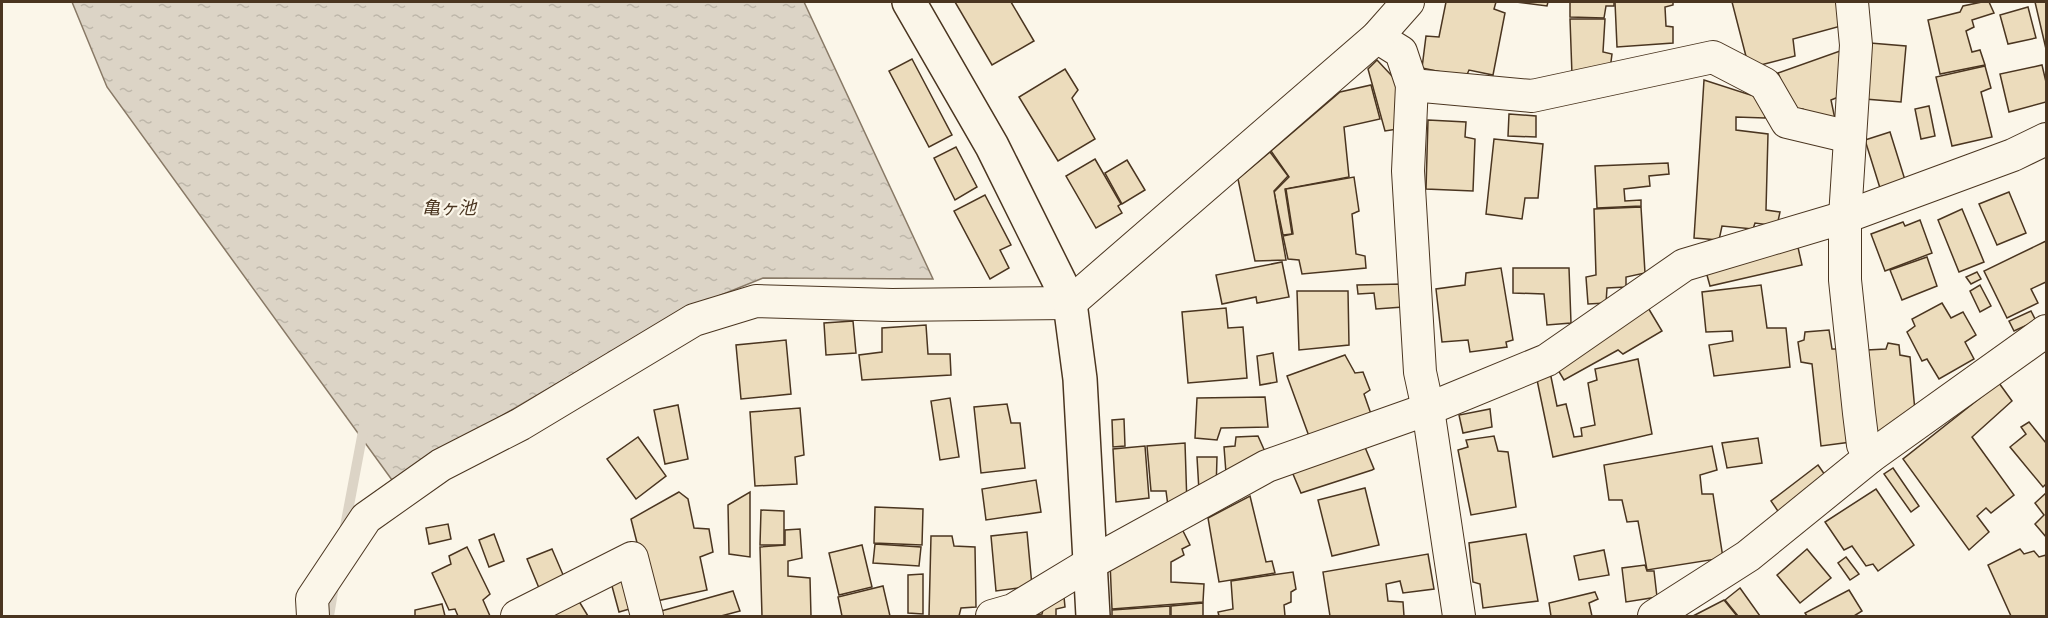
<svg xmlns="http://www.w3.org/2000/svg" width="2048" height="618" font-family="'Titillium Web','Noto Sans JP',sans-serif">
<defs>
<pattern id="water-ripples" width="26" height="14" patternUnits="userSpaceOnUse" patternTransform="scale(1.5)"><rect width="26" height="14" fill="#dcd4c6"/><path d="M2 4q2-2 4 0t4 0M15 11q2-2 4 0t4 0" fill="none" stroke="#beb7aa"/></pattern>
</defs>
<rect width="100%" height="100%" fill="#fbf6e9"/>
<!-- water -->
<polygon fill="url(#water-ripples)" stroke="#887966" stroke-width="1.5" points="72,2 804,2 933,279 763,278 679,312 392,480 107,87"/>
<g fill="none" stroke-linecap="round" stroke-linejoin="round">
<!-- stream -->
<g stroke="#dcd4c6" stroke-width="10">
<polyline points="344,532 364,426"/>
<polyline points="329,616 334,586"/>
</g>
</g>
<!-- building -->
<g fill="#ecdcbc" stroke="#4a3520" stroke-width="1.5">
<polygon points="955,2 1011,2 1034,41 992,65"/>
<polygon points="1446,2 1496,2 1494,9 1505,13 1493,75 1469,70 1466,77 1422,68 1426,36 1439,37"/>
<polygon points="1516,2 1548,2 1547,6"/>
<polygon points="1570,2 1614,2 1614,6 1606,6 1604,18 1570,17"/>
<polygon points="1615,2 1673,2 1673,5 1665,7 1666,26 1673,27 1673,43 1617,47"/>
<polygon points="1732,2 1836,2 1841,26 1793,39 1795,56 1749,68"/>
<polygon points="1982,2 1989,2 1994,13 1972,20 1974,27 1966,31 1972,52 1980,50 1985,65 1940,74 1928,20 1960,12 1963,6"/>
<polygon points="2035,2 2046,2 2046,49"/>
<polygon points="2028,7 2036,38 2008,44 2000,15"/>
<polygon points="1570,19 1605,19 1603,52 1612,54 1609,77 1572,75"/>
<polygon points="1870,43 1906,46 1901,102 1865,99"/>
<polygon points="1840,51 1846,94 1831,100 1836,124 1806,119 1803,109 1793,110 1778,73"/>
<polygon points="912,59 952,135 929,147 889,71"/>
<polygon points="1377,60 1406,91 1404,128 1385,131 1368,69"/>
<polygon points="2042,65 2046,82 2046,102 2009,112 2000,74"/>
<polygon points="1985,66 1991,88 1981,92 1992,137 1952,146 1936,77"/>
<polygon points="1065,69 1078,90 1072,98 1095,139 1058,161 1019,97"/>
<polygon points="1704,80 1760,98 1766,109 1765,118 1736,117 1736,130 1768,134 1766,210 1780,212 1777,226 1755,223 1753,229 1722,226 1719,240 1694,238"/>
<polygon points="1371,85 1380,119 1344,127 1349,177 1285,189 1292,234 1283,235 1274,192 1289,177 1271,151 1340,92"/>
<polygon points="1929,106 1935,136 1921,139 1915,109"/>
<polygon points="1509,114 1536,116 1536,137 1508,136"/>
<polygon points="1428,120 1466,122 1465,137 1475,139 1473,191 1426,189"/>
<polygon points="1890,132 1905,180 1880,188 1865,140"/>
<polygon points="1494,139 1543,144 1538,198 1525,198 1522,219 1486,214"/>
<polygon points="956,147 977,187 955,200 934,158"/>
<polygon points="1270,152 1288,176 1274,191 1286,260 1255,261 1238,179"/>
<polygon points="1095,159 1121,204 1118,206 1122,213 1096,228 1066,176"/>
<polygon points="1127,160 1145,190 1122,204 1105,173"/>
<polygon points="1668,163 1669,174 1649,176 1650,186 1624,189 1625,201 1641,200 1641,206 1597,208 1595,166"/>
<polygon points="1354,177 1359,211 1352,214 1356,254 1365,256 1366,268 1302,274 1299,260 1288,259 1283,236 1293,234 1286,189"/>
<polygon points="2009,192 2026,233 1997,245 1979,204"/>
<polygon points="985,195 1011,245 1000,250 1009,268 990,279 954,211"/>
<polygon points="1641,207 1645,273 1626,277 1626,287 1607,288 1606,303 1588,304 1586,277 1596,275 1594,209"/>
<polygon points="1962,209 1984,262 1959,272 1938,220"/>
<polygon points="1920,220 1932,253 1885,271 1871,234 1903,222 1905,226"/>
<polygon points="2046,241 2046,282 2031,289 2038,303 2007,318 1984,271"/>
<polygon points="1797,243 1802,265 1710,286 1705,268"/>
<polygon points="1927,257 1937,286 1902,300 1890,270"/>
<polygon points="1282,262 1289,297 1257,303 1256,297 1222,304 1216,275"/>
<polygon points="1501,268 1513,340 1506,342 1507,347 1470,352 1468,340 1442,342 1436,289 1465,285 1466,273"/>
<polygon points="1513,268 1569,268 1571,323 1547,325 1544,294 1513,293"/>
<polygon points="1977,272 1981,279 1971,284 1966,277"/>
<polygon points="1403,284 1403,307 1376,309 1374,293 1358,294 1357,285"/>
<polygon points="1761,285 1767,328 1786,328 1790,367 1714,376 1709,345 1733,341 1732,331 1706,332 1702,292"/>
<polygon points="1980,285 1991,306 1980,312 1970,291"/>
<polygon points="1297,291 1348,291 1349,345 1299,350"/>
<polygon points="1942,303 1951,318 1963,312 1976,335 1965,342 1974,359 1939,379 1927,359 1922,361 1907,332 1915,326 1912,319"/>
<polygon points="1647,306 1662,331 1623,354 1618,350 1564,380 1555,365"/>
<polygon points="1226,308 1228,328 1243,327 1247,378 1188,383 1182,312"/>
<polygon points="2031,311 2036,321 2014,331 2009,321"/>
<polygon points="853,321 856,353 826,355 824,323"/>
<polygon points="926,325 928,354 950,354 951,375 862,380 859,355 882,352 882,328"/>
<polygon points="1829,330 1832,349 1841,349 1851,442 1821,446 1812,364 1801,362 1798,342 1804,340 1805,332"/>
<polygon points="786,340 791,394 741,399 736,345"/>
<polygon points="1888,343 1899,345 1900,355 1910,357 1915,411 1880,439 1872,429 1867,350 1886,349"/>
<polygon points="1273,353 1277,382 1260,385 1257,356"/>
<polygon points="1345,355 1355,373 1363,372 1370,390 1364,394 1371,414 1310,439 1287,376"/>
<polygon points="1638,359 1652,434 1553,457 1536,375 1550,372 1557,406 1566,404 1574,437 1582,436 1581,428 1595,425 1588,383 1597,380 1595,369"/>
<polygon points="1999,383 2012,401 1972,437 2014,495 1991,513 1986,508 1977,516 1989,532 1969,550 1903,459"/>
<polygon points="1265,397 1268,427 1221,428 1217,440 1195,438 1197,398"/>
<polygon points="950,398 959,457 940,460 931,401"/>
<polygon points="1007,404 1011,423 1020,423 1025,468 981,473 974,407"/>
<polygon points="678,405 688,459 665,464 654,410"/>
<polygon points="800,408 804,455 795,457 797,484 755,486 750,412"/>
<polygon points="1490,409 1492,427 1463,433 1459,415"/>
<polygon points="1124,419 1125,446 1113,447 1112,420"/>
<polygon points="2029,422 2046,443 2046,484 2043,487 2010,447 2026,434 2021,427"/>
<polygon points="1258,436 1270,463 1227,486 1224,447 1235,446 1236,437"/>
<polygon points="1494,436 1498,451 1508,452 1516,507 1471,515 1458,450 1468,447 1466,440"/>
<polygon points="638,437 666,476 636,499 607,459"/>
<polygon points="1758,438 1762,463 1727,468 1722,443"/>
<polygon points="1362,440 1374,469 1372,470 1301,493 1290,467"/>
<polygon points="1185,443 1187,505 1168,506 1166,491 1151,491 1147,446"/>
<polygon points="1145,446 1149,498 1116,502 1113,449"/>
<polygon points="1712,446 1717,470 1700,475 1702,494 1713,494 1723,558 1647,570 1638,521 1627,522 1622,500 1609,500 1604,465"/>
<polygon points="1197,457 1217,457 1216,491 1199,491"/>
<polygon points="1818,465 1830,482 1782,517 1771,501"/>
<polygon points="1893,468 1919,506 1911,512 1884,474"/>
<polygon points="1036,480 1041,512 986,520 982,489"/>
<polygon points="1365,488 1379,545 1332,556 1318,500"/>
<polygon points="1876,489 1914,545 1878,571 1873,564 1866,566 1852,546 1844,550 1825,522"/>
<polygon points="679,492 688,499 694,528 709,529 713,552 700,557 707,590 652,602 631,519"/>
<polygon points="750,492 750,557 729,554 728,505"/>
<polygon points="2046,493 2046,537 2035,524 2044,515 2035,503"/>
<polygon points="1250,496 1266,562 1272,561 1275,573 1219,582 1208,518"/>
<polygon points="875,507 923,509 922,545 874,543"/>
<polygon points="761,510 784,511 784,545 760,545"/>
<polygon points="448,524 451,539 429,544 426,528"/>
<polygon points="1180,525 1190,545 1182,549 1184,555 1171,562 1171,582 1204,584 1203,602 1112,609 1110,562"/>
<polygon points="800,529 802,558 788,561 788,576 810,578 811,616 762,616 760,547 785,545 785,530"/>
<polygon points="1027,532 1032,586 996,591 991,536"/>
<polygon points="494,534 504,561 489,567 479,540"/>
<polygon points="1526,534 1538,601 1483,608 1480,584 1473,582 1469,543"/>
<polygon points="931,536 952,536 954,546 975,547 976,607 961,608 959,616 929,616"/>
<polygon points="875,544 921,547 919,566 873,563"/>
<polygon points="862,545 872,587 839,595 829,553"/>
<polygon points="467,547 490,594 483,600 490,616 458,616 455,609 449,610 432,573 451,564 449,556"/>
<polygon points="552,549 564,577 539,588 527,559"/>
<polygon points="1807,549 1831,578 1800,603 1777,575"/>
<polygon points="2020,549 2024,554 2034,551 2039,557 2046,555 2046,616 2011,616 1988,565"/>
<polygon points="1604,550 1609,575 1579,580 1574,556"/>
<polygon points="1428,554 1434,589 1403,593 1400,581 1386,584 1388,601 1403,602 1404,616 1330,616 1323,572"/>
<polygon points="1846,557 1859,574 1850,580 1838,563"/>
<polygon points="1645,565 1647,571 1654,571 1657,597 1626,602 1622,568"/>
<polygon points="630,569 640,606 619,612 609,575"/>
<polygon points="1293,572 1296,589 1291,592 1291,602 1284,605 1285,616 1219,616 1218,612 1233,609 1231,581"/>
<polygon points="923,574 923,614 908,613 908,575"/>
<polygon points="883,586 890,616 842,616 838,597"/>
<polygon points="1740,588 1760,616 1738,616 1725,600"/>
<polygon points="1849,590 1862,611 1854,616 1807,616 1805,613"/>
<polygon points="733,591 740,611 721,616 655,616 654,613"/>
<polygon points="1595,592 1598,599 1589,603 1592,616 1551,616 1549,603"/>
<polygon points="1046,596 1064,597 1065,607 1056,609 1056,616 1007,616 1042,614"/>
<polygon points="577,598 588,616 546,616"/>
<polygon points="1724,600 1737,616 1693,616"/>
<polygon points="1203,603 1203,616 1171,616 1171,606"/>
<polygon points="442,604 445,616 415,616 415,610"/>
<polygon points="1170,606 1170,616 1112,616 1112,610"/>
</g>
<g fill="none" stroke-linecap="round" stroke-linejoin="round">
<!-- minor casing -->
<g stroke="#4a3520" stroke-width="34">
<g id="minor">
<polyline points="1852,2 1856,45 1845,217 1845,280 1859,413 1863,445 1870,457"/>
<polyline points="1377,37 1401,52 1412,85 1408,171 1420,372 1428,409 1459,616"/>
<polyline points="1412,85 1532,96 1713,57 1765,84 1787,122 1850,137"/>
<polyline points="313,616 312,599 366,518 441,465 521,424 694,320 756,301 892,305 1070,303 1377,37 1408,2"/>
<polyline points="517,616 632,558 647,616"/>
<polyline points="992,616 1013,610 1089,564 1267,466 1428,409 1547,360 1684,265 1845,217 2013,155 2046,139"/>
<polyline points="1654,616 1748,556 1870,457 2046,331"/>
</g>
</g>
<!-- tertiary casing -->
<g stroke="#4a3520" stroke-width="36">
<polyline id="tertiary" points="909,2 992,146 1070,303 1080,379 1093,616"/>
</g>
<!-- minor -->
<use href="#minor" stroke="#fbf6e9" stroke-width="32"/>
<!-- tertiary -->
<use href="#tertiary" stroke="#fbf6e9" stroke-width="33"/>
</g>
<g text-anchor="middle" stroke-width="4.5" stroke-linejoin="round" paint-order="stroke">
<!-- water labels -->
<g font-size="18" font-style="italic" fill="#4a3520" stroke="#fbf6e9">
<text x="449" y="214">亀ヶ池</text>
</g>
</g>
<!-- border -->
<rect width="2048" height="618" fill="none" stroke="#4a3520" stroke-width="6"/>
</svg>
